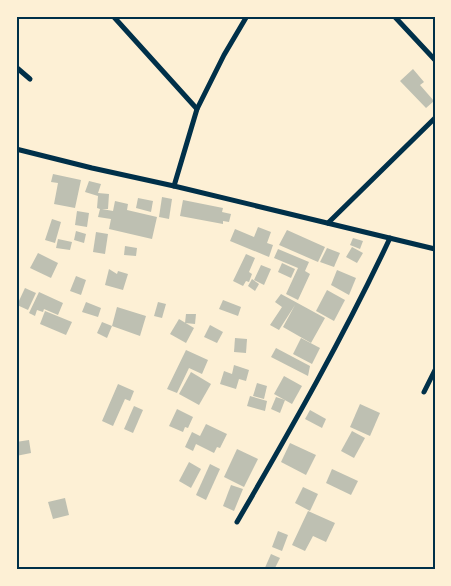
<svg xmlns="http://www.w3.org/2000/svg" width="451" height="586" font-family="'Roboto Condensed',sans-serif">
<rect width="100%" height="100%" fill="#fdf0d5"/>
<!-- building -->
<g fill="#bec0b2">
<polygon points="413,69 424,82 420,85 434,101 426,108 400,81"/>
<polygon points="53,174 81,180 75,208 54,204 58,183 51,182"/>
<polygon points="89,181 101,184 98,193 109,194 108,209 102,209 113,211 115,201 128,204 127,210 157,217 152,239 109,229 111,219 98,217 100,209 97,208 98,196 85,192"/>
<polygon points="162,197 172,199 169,219 159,217"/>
<polygon points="138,198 153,201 151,212 136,208"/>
<polygon points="183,200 223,208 222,212 231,214 229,222 223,221 223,224 180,216"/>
<polygon points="77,211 89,213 87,227 75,225"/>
<polygon points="52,219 61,222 55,243 45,240"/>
<polygon points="258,227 271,232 267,243 273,245 269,257 230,241 235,229 254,237"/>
<polygon points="287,230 325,247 318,262 279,245"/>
<polygon points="76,231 86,234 84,243 74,240"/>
<polygon points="96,232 108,234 105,254 93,252"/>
<polygon points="353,238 363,241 360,249 350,245"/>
<polygon points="58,239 72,242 70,250 56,248"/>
<polygon points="125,246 137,248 136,256 124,255"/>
<polygon points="352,247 363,253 357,263 346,257"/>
<polygon points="327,248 340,253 334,267 320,262"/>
<polygon points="278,249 309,262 305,271 310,274 298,300 286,294 298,268 274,258"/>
<polygon points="38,253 58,263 51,278 30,268"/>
<polygon points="246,254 255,258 249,272 252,274 249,282 246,281 243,286 233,281"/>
<polygon points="282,263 295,269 291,278 278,272"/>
<polygon points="261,265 271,269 264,285 254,280"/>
<polygon points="109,269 117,274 118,271 128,274 123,290 105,285"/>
<polygon points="337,270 356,278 349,295 331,285"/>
<polygon points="76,276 86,280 81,295 70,291"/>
<polygon points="252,279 259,284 255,291 248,286"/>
<polygon points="25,288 36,293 28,310 17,305"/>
<polygon points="327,290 345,300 334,321 316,311"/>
<polygon points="39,292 63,303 58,315 44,309 43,312 37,310 35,316 29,313"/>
<polygon points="281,294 325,318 311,343 283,327 295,305 279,330 270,325 282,307 275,302"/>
<polygon points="223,300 241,307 238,316 219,309"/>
<polygon points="86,302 101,308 98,317 82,312"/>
<polygon points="158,302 166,304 162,318 154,316"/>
<polygon points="117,307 146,316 140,336 112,326 107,338 97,333 102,322 112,326"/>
<polygon points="45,311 72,322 66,335 40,324"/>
<polygon points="186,314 196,314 195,324 185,323"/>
<polygon points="179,319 194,328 186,343 170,334"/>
<polygon points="210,325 223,332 217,343 204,337"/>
<polygon points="235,338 247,339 246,353 234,352"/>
<polygon points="301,338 320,348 312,364 293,354"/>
<polygon points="276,348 310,366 308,376 271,357"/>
<polygon points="186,350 208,360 202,374 189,368 177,393 167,389"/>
<polygon points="234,365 249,370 246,381 239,379 236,389 220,384 224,371 232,374"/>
<polygon points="191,372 211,384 199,405 179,394"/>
<polygon points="284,376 302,386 292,404 274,394"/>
<polygon points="257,383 267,386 264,399 253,396"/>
<polygon points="118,384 134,391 130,401 125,399 113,426 102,421"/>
<polygon points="250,396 267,401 265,411 247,406"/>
<polygon points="276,397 285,400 280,413 271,409"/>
<polygon points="360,404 380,413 370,436 350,427"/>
<polygon points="134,406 143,410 133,433 124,429"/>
<polygon points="177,409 193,417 188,428 185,427 183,432 169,426"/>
<polygon points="310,410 326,419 322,428 305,419"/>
<polygon points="206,424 227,434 220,448 217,447 214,453 196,444 193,451 185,447 192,432 200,436"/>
<polygon points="352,431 365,438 354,458 341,451"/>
<polygon points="29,440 31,453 16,456 16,442"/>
<polygon points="290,443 316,455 306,475 281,462"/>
<polygon points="237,449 258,459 244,487 224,477"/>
<polygon points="189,462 201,469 191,488 179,481"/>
<polygon points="210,464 220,469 206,500 196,495"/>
<polygon points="332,469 358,481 351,495 326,483"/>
<polygon points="231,485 243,489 234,511 223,506"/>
<polygon points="303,487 318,494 310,511 295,503"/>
<polygon points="65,498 69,515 53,519 48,502"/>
<polygon points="308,511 335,523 326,542 313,536 305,551 292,545"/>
<polygon points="278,531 288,535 282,551 272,547"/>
<polygon points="271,554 280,558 274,570 264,570"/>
</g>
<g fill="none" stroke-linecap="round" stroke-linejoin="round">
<!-- minor -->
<g stroke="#003049" stroke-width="5">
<polyline points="113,16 197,109"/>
<polyline points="394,16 435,60"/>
<polyline points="16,67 30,79"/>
<polyline points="16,149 92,168 174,186 435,249"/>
<polyline points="174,186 197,109 224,55 247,16"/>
<polyline points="328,223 435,118"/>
<polyline points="424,392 435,370"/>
<path d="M237,522c54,-93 107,-186 153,-284"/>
</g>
</g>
<!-- border -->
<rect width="451" height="586" fill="none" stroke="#fdf0d5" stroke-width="35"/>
<rect x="18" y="18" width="416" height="550" fill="none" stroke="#003049" stroke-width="2"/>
</svg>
